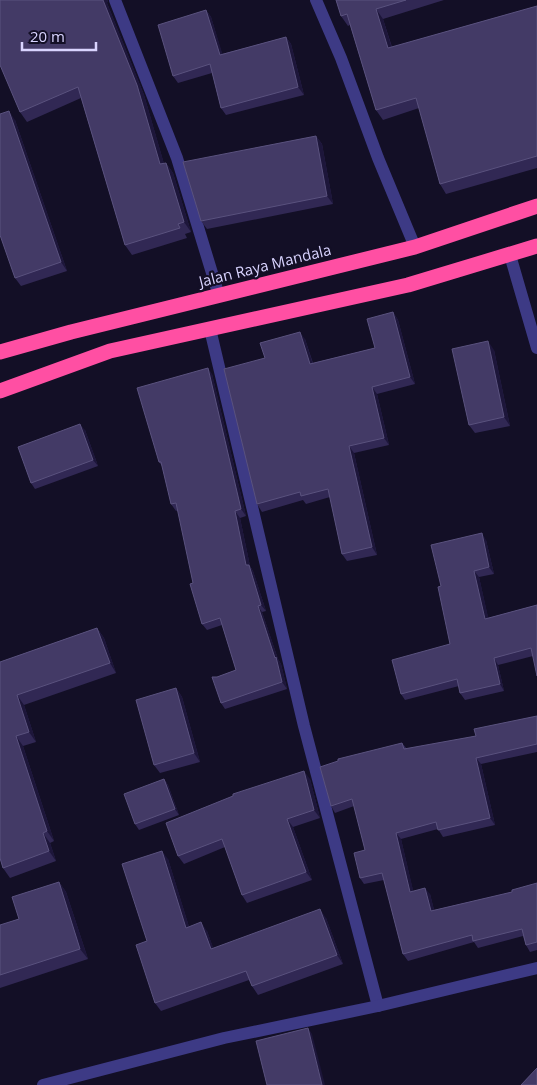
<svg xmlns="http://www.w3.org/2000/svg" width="537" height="1085" font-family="'Open Sans',sans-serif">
<rect width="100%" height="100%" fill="#130f26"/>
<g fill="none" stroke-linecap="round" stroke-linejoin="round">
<!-- minor -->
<g stroke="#3d3a85" stroke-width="12">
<polyline points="115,0 177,158 219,296"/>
<polyline points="316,0 341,58 378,158 415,247"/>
<polyline points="510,255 537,348"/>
<polyline points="210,329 304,726 378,1006"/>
<polyline points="43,1085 224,1038 378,1006 537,968"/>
</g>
<!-- highway -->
<g stroke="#ff4fa3" stroke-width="15">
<polyline points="0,352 71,332 415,247 537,206"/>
<polyline points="0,391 110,351 408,285 537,246"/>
</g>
</g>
<!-- wall -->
<g fill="#312854">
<polygon points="0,0 108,0 107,3 144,95 164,164 166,163 173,173 191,232 185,234 187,238 132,255 125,245 81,98 27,122 20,112"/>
<polygon points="336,0 444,0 383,19 392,47 537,6 537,168 446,194 440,184 419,108 383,120 376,110 350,25 348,26 341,16"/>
<polygon points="206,10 211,17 222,54 286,37 291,44 304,95 226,115 221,108 212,73 178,83 173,76"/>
<polygon points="15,120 67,271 21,286 15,278"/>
<polygon points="316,136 322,144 333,204 207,229 201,221"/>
<polygon points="393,312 398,320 415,384 377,394 389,445 354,453 377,555 347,561 342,554 330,497 306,504 303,500 262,512 257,504 265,358 305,339 313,363 375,348"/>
<polygon points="494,350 510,426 475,433 469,425"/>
<polygon points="212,374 246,516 240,518 250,566 253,571 266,611 262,612 278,659 281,664 287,689 225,709 221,703 217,677 236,670 222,625 207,630 202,624 178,510 176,511 171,504 162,466 159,462"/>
<polygon points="85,430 98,466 35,489 31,483"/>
<polygon points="486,540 494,574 479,577 488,618 537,605 533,656 498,665 504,691 465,700 460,693 459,686 405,700 401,694 450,644 441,586"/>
<polygon points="97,628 104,638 116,673 24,705 36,742 23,746 54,841 50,843 56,861 10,878 3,868 0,859 0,662"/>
<polygon points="176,688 182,697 200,762 160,773 154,765"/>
<polygon points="537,716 537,752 481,764 495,825 443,837 438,829 401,839 413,891 430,894 434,910 512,892 537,883 537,950 530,952 526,945 523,936 478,948 474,942 408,961 403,954 384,880 364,884 360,878 365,850 354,806 335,813 331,806 402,743 407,749 476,736"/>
<polygon points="164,779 168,785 179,815 139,830 135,824"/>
<polygon points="310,779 320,818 293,827 312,880 247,903 242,895 225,847 184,864 178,856"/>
<polygon points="168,859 189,927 207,931 213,948 326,918 343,964 258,995 252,986 249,980 161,1011 155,1003 147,941"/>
<polygon points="59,882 66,892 88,959 0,988 0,925 19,919"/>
</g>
<!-- shaded-wall -->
<g fill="#1d163a">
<polygon points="103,0 108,0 107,3 144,95 167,174 160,164"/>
<polygon points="376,9 383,19 395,58 388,48"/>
<polygon points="206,10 211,17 225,62 220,55"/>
<polygon points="286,37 291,44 304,95 298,87"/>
<polygon points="9,111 15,120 67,271 61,262"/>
<polygon points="316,136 322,144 333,204 327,196"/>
<polygon points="166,163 173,173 191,232 184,222"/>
<polygon points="393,312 398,320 415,384 410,377"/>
<polygon points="300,332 305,339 315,371 310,364"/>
<polygon points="488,341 494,350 510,426 504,417"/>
<polygon points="208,368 212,374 246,516 241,509"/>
<polygon points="372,387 377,394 389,445 384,438"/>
<polygon points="80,424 85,430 98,466 93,460"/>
<polygon points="349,446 354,453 377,555 372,547"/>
<polygon points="235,511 240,518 250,566 253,571 266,611 261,605 246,565"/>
<polygon points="482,533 486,540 494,574 489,567"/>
<polygon points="474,571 479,577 490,625 485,619"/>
<polygon points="258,606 262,612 278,659 281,664 287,689 282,682"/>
<polygon points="97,628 104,638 116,673 110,663"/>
<polygon points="494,658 498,665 504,691 500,684"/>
<polygon points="176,688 182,697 200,762 194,753"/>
<polygon points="17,695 24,705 36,742 29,732"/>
<polygon points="16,736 23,746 54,841 47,831"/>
<polygon points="476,758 481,764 495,825 490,818"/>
<polygon points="304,771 310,779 320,818 314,810"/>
<polygon points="164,779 168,785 179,815 175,809"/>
<polygon points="287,819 293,827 312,880 306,872"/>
<polygon points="43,833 50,843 56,861 49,851"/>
<polygon points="396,833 401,839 415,898 410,892"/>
<polygon points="162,851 168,859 192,936 186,928"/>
<polygon points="59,882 66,892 88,959 80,949"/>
<polygon points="425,888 430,894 436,918 431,911"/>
<polygon points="320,909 326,918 343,964 337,955"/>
<polygon points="201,922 207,931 217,958 211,949"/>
<polygon points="308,1028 312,1034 325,1085 322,1085"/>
</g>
<!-- building -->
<g fill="#433a66" stroke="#5a527e">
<polygon points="0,0 103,0 137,85 160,164 166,163 184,222 178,224 180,228 125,245 78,87 20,112 0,65"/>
<polygon points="336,0 406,0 376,9 388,48 537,6 537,156 440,184 416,98 376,110 347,14 341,16"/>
<polygon points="206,10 220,55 286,37 298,87 221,108 210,64 173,76 158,25"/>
<polygon points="9,111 61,262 15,278 0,235 0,114"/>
<polygon points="316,136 327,196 201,221 183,162"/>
<polygon points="393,312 410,377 372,387 384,438 349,446 372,547 342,554 328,489 301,496 300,492 257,504 224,369 265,358 260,343 300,332 310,364 375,348 367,319"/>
<polygon points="488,341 504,417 469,425 452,349"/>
<polygon points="208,368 241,509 235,511 246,565 249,565 261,605 258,606 275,658 276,657 282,682 221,703 212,677 217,677 236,670 220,618 202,624 190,584 193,583 176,503 171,504 161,462 159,462 137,388"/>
<polygon points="80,424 93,460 31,483 18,447"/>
<polygon points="482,533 489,567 474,571 485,619 537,605 537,676 531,648 494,658 500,684 460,693 457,679 401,694 392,660 450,644 438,587 441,586 431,545"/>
<polygon points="97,628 110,663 17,695 29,732 16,736 47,831 43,833 49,851 3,868 0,858 0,662"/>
<polygon points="176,688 194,753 154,765 136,700"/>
<polygon points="537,716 537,744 476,758 490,818 438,830 436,822 396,833 410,892 425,888 431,911 512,892 512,890 537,883 537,942 526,945 522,929 473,941 472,935 403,954 382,873 360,878 354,853 365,850 352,799 331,806 320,767 338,761 338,759 402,743 404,749 476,736 474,729"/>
<polygon points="304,771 314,810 287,819 306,872 242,895 222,839 178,856 166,823 233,796 233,794"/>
<polygon points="164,779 175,809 135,824 124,794"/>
<polygon points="162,851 186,928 201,922 211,949 320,909 337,955 252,986 246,971 155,1003 136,945 147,941 122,864"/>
<polygon points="59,882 80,949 0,975 0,925 19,919 12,897"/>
<polygon points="308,1028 322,1085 267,1085 256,1041"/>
<polygon points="537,1068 537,1085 521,1085"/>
</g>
<g text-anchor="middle" stroke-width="4.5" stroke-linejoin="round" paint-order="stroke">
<!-- street labels -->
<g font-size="15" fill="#d9d4ff" stroke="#130f26">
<text transform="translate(265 266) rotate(-14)" y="5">Jalan Raya Mandala</text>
</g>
</g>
<!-- scale -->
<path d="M22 42v8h74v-8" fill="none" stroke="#d9d4ff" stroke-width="2.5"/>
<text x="30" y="42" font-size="15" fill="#d9d4ff" stroke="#130f26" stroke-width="4" paint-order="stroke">20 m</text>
</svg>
